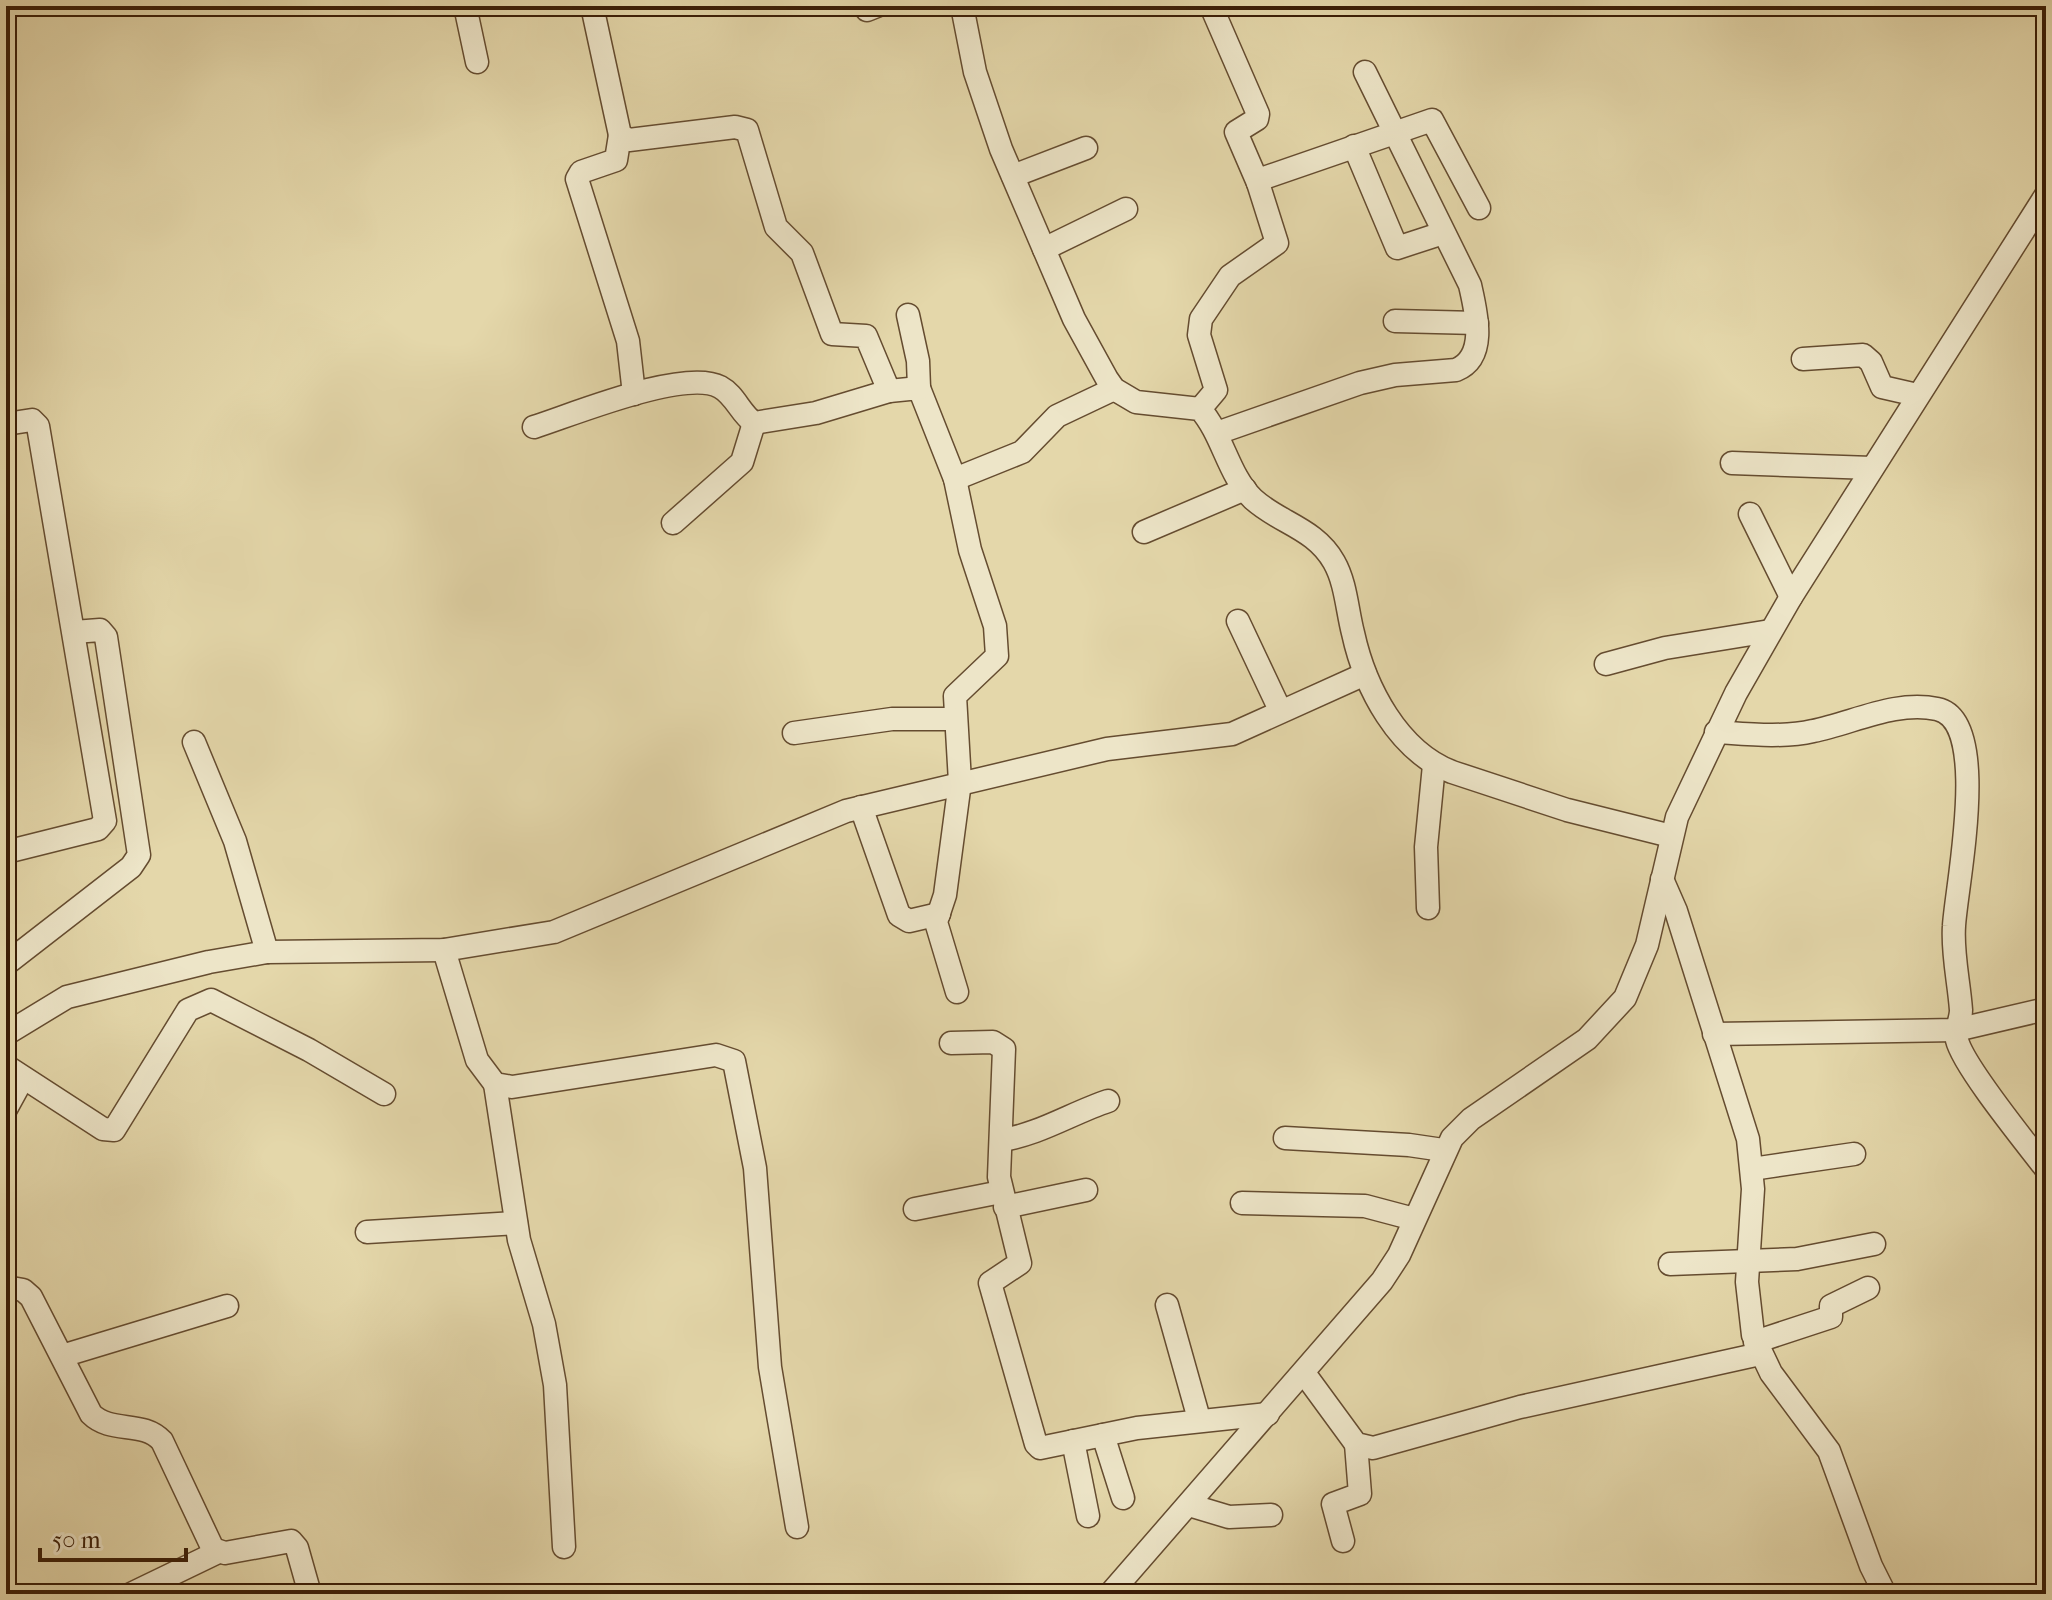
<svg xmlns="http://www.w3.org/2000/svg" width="2052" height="1600" font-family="'IM FELL French Canon',serif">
<rect width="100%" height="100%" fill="#e4d7aa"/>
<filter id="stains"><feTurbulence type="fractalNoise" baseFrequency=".0025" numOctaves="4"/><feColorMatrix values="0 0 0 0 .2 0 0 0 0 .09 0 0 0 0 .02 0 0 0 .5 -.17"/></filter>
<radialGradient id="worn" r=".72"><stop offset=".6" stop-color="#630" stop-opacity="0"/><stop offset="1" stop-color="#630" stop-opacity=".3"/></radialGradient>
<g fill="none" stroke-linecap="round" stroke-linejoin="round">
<!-- minor casing -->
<g stroke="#654c30" stroke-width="25">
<g id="minor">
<polyline points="465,6 477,62"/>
<polyline points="592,6 620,135 629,140 735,127 747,130 776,227 802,253 832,334 866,336 889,391 919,388 955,479 970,550 995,626 997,656 955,696 960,782 945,895 936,922 957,992"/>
<path d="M962,6l13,66 26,77 73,170 33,60 7,10 22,13 64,7c23,26 28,66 53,90 26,24 62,29 81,63 12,21 13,48 19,71 12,55 45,118 99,139l115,38 104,26"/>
<polyline points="1211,6 1258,114 1257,119 1236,132 1258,183"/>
<polyline points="867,10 877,6"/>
<polyline points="620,135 616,160 581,172 577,179 628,341 634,394"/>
<polyline points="1354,146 1397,248 1443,233"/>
<polyline points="1013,176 1086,148"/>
<polyline points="1044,249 1126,209"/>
<polyline points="908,315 918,361 919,388"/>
<polyline points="1395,321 1477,323"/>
<polyline points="1803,359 1863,355 1871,362 1882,387 1917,395"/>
<polyline points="1200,409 1216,390 1199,335 1201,319 1230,276 1277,243 1258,183 1261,179 1432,120 1479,208"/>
<polyline points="6,424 32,420 38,426 105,821 98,829 6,852"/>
<path d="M534,427c38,-12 151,-59 186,-40 15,8 20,26 34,36l62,-10 73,-22"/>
<path d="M1217,433l143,-50 35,-8 61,-5c32,-13 20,-58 14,-85l-105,-213"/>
<polyline points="1732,463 1872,468"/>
<polyline points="955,479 1022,452 1057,416 1114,389"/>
<polyline points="1750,514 1791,597"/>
<polyline points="673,523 742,462 754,423"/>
<polyline points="1144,532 1245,489"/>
<polyline points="1238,621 1280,710"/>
<polyline points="1606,664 1665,648 1770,631"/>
<path d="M1716,732c31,2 67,6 97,-1 40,-8 83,-31 124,-22 55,11 19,178 17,217 -2,27 5,56 7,84 0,10 -6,19 -4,30 6,26 70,104 89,129"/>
<polyline points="794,733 892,719 955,719"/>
<polyline points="194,742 235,841 267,952"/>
<polyline points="861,807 899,915 909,921 939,914"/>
<polyline points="1662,879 1676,911 1748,1139 1753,1189 1747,1282 1753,1335 1771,1373 1829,1451 1871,1566 1885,1594"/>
<polyline points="1428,908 1426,847 1434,765"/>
<polyline points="444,950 477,1060 495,1084 512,1087 716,1055 734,1061 755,1168 770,1367 797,1527"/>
<polyline points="6,964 131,867 139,855 106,637 100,630 74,632"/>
<polyline points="6,1034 67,997 209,962 267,952 444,950 554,932 846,811 1107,749 1232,734 1365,674"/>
<polyline points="1714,1034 1956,1030 2046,1009"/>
<polyline points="951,1043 993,1042 1004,1049 999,1177 1020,1263 990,1283 1036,1444 1040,1448 1137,1428 1268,1414"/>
<polyline points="6,1066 103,1129 114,1130 188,1010 211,1000 309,1050 384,1094"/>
<polyline points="495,1084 519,1240 544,1324 555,1385 564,1547"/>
<polyline points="6,1109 23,1078"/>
<polyline points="1285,1138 1409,1145 1443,1150"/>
<path d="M1001,1140c37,-5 71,-27 107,-39"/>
<polyline points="1752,1169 1854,1154"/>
<polyline points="1242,1203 1365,1206 1414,1219"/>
<polyline points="1005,1207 1086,1190"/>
<polyline points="915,1209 1001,1192"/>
<polyline points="367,1232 516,1223"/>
<polyline points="1670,1264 1797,1259 1874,1244"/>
<path d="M6,1287l17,3 8,7 60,117c20,20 52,6 71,27l51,108 12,4 66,-12 6,7 13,46"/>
<polyline points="1167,1305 1199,1419"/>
<polyline points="1755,1342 1831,1317 1831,1306 1868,1288"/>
<polyline points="62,1356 227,1306"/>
<polyline points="1304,1373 1356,1444 1373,1448 1520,1407 1760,1354"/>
<polyline points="1103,1435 1123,1498"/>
<polyline points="1073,1441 1088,1516"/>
<polyline points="1189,1505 1229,1517 1271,1515"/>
<polyline points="1343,1541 1333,1504 1360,1494 1356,1444"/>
<polyline points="131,1594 218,1552"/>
<polyline points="1110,1594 1382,1281 1399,1255 1452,1138 1471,1119 1587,1039 1625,998 1647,945 1677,817 1736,693 1791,597 2046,195"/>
</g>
</g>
<!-- minor -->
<use href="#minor" stroke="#ede5c8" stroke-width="22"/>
</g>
<!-- margin -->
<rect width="2052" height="1600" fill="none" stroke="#e4d7aa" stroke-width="32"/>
<rect x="8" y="8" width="2036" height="1584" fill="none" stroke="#3b1e07" stroke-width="4"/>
<rect x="16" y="16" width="2020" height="1568" fill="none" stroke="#3b1e07" stroke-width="2"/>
<!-- scale -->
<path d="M40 1548v12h146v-12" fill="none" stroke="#3b1e07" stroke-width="4"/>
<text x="52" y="1548" font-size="24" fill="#3b1e07" stroke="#ede5c8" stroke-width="6" paint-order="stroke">50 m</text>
<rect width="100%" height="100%" filter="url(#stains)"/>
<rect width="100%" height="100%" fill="url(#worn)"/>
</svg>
